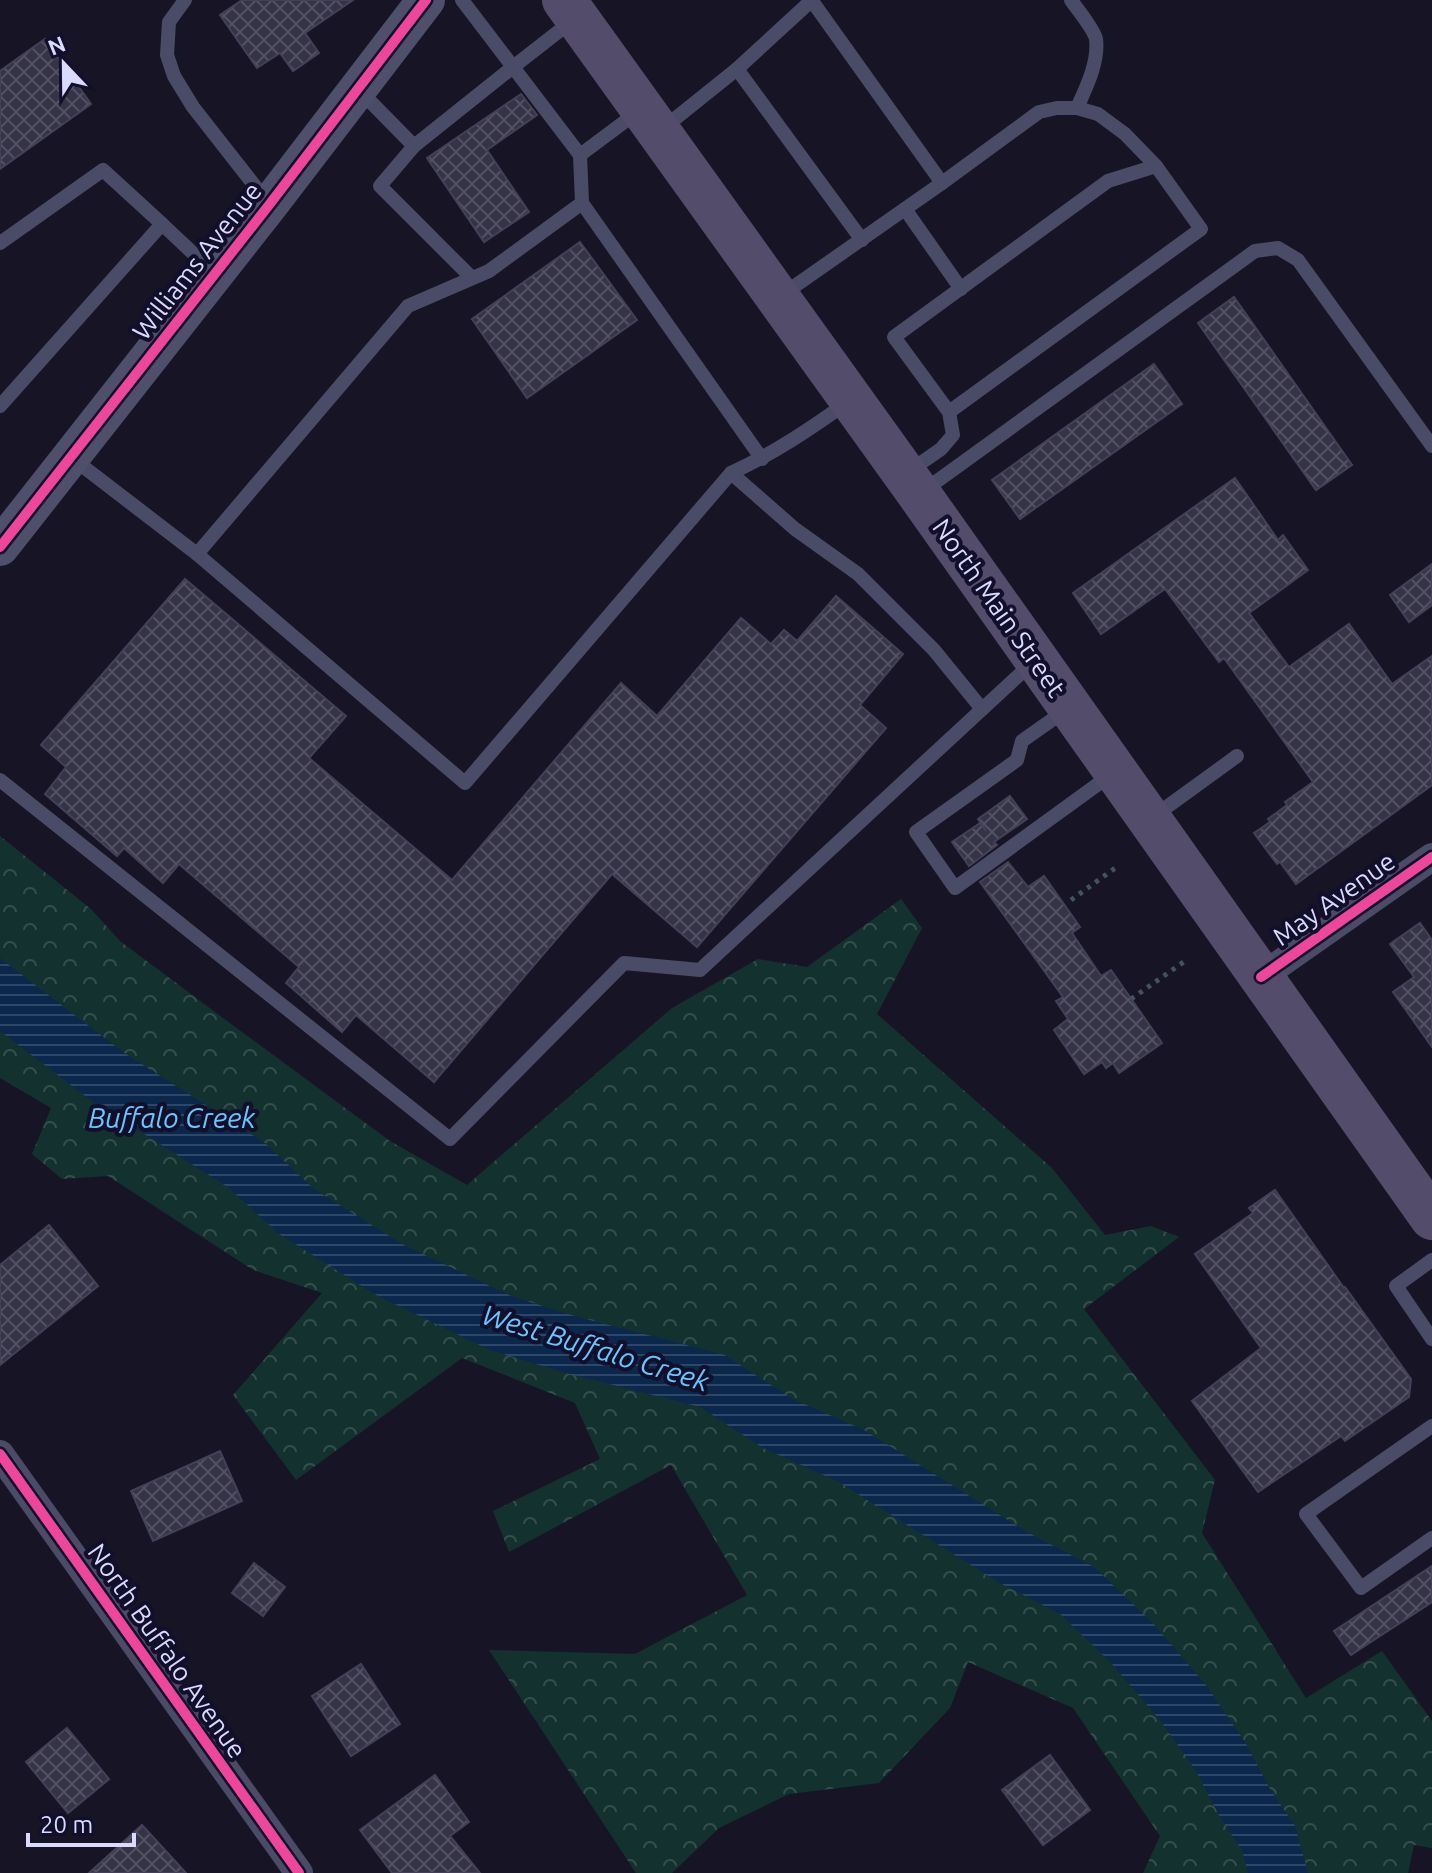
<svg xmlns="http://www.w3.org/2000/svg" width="1432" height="1873" font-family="Ubuntu,sans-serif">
<defs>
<pattern id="forest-crowns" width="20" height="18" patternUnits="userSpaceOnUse" patternTransform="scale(2)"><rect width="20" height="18" fill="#13312f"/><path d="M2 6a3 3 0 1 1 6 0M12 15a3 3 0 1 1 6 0" fill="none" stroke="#354e4e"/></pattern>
<pattern id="water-rules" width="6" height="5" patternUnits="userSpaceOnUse" patternTransform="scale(2)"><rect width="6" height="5" fill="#0b274c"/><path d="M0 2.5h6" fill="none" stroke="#2e4667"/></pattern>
<pattern id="building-cross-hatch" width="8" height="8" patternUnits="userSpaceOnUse" patternTransform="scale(2)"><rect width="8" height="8" fill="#353346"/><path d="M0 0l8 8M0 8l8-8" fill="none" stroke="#525062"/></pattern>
</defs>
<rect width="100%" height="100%" fill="#171525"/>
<!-- forest -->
<polygon fill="url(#forest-crowns)" points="0,836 91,909 120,941 223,1018 390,1141 467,1185 672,1008 758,959 807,967 901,899 922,928 877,1014 1052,1168 1105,1235 1151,1226 1179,1237 1084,1309 1215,1480 1202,1533 1306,1698 1382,1651 1432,1721 1432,1848 1414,1845 1408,1873 1143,1873 1160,1836 1073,1708 968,1662 950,1708 879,1783 789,1794 719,1828 672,1873 636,1873 489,1650 635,1654 747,1595 671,1465 509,1552 493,1511 600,1459 575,1403 462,1358 296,1480 233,1395 322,1293 253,1270 108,1176 62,1179 32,1154 51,1108 0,1078"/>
<!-- water -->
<polygon fill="url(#water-rules)" points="0,958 123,1052 265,1143 314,1189 404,1245 511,1296 578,1317 725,1355 791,1398 864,1430 1027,1532 1094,1567 1153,1623 1206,1685 1245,1742 1270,1789 1295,1826 1308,1873 1248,1873 1242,1850 1221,1819 1196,1771 1160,1720 1111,1663 1060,1614 998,1582 837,1481 763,1448 700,1407 562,1372 490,1350 376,1295 279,1234 229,1188 89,1099 0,1031"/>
<!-- building -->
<g fill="url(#building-cross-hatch)" stroke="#434058" stroke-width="2">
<polygon points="242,0 353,0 305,33 319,53 293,71 280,53 257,68 220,15"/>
<polygon points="45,39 91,104 0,169 0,71"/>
<polygon points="521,94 537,115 487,150 529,212 484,242 427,158"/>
<polygon points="580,242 637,320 527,398 472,319"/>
<polygon points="1234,297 1352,465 1316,490 1198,323"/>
<polygon points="1154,364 1182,404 1020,519 992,480"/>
<polygon points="1235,478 1278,540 1283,535 1308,570 1249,613 1289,667 1349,624 1392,684 1432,656 1432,785 1296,884 1280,862 1277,864 1254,833 1270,822 1268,819 1287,805 1285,802 1313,782 1224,658 1219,662 1165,589 1101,634 1073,593"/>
<polygon points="1432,564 1432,605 1409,622 1390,595"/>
<polygon points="185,579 346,716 309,758 452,880 621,683 657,716 741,618 771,644 784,630 797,641 836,596 903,654 860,705 886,728 697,947 612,874 434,1082 356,1015 342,1032 286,983 299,967 179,864 163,883 124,848 117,856 45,794 66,767 41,745"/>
<polygon points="1010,796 1027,819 994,842 997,845 969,866 952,842 980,823 986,831 978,819"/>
<polygon points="1008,862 1028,887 1044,876 1080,927 1072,933 1101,976 1111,970 1162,1043 1119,1073 1113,1063 1106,1068 1102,1062 1084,1074 1054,1030 1068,1019 1056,1001 1063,997 980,882"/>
<polygon points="1420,923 1432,940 1432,1047 1393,992 1414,977 1390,944"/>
<polygon points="1275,1190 1344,1288 1345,1287 1411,1379 1409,1397 1345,1441 1341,1436 1258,1492 1192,1401 1261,1348 1195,1254 1253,1213 1249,1208"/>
<polygon points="49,1225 98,1286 0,1365 0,1265"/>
<polygon points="220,1451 242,1501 153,1541 131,1491"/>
<polygon points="254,1563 285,1587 263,1616 232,1593"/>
<polygon points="1432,1566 1432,1602 1351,1655 1334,1631"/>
<polygon points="361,1664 400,1724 351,1756 312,1696"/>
<polygon points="67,1728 109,1779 68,1813 26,1762"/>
<polygon points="1050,1755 1090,1810 1043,1845 1002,1790"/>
<polygon points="435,1775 469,1822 450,1836 480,1873 392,1873 360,1830"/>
<polygon points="142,1825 186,1873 89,1873"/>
</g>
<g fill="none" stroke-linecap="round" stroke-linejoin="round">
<!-- path -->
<g stroke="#435261" stroke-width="5" stroke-dasharray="4 6" stroke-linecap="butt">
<polyline points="1071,900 1118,866"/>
<polyline points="1131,999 1185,961"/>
</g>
<!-- lane -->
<g stroke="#4a4b66" stroke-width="14">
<polyline points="185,0 169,22 167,55 174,76 193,107 269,204"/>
<polyline points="812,1 942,183"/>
<polyline points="572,21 513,67 580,155 639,111"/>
<polyline points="737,69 862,240"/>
<polyline points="360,91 414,146 513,67 462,0"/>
<polyline points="1077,108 1098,114 1125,134 1156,166"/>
<polyline points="661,130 737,69 812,0"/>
<polyline points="414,146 380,186 472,278"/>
<polyline points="582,203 762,459"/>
<polyline points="905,209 961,289"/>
<polyline points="162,224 214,273"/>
<polyline points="0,243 103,170 162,224 0,406"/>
<path d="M782,295l160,-112 97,-71 18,-4h20c9,-20 22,-46 19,-69 -2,-10 -19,-30 -25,-39"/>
<path d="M72,458l125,96 268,229 266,-310c42,-19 79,-44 117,-71"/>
<polyline points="908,472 941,449 953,435 949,412 894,337 1108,181 1156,166 1201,229 949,412"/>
<polyline points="731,473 795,529 858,574 934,650 982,709"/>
<polyline points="922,492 1255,251 1278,248 1298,260 1432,446"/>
<polyline points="197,554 408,306 489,271 582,203 580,155"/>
<polyline points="1066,710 1022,741 1017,760 916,832 955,888 1112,774"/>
<polyline points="0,780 450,1139 624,963 700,970 1032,663"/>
<polyline points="1153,817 1237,756"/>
<polyline points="1432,1260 1396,1286 1432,1339"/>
<polyline points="1432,1426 1306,1514 1361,1588 1432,1538"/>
</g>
<!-- street -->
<g stroke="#4a4b66" stroke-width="28">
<polyline points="1261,977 1432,857"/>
<polyline points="0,1454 299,1873"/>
</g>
<!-- secondary -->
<polyline stroke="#4e4f6b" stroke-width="38" points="0,547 269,205 426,0"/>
<!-- primary -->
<polyline stroke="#534c6b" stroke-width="44" points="564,0 919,494 1432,1218"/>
<!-- cycleway casing -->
<g stroke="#120f2b" stroke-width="15">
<g id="cycleway">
<polyline points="0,547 269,205 426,0"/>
<polyline points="1261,977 1432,857"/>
<polyline points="0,1454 299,1873"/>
</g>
</g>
<!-- cycleway -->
<use href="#cycleway" stroke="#ed469a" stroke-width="10"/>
</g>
<g text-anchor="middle" stroke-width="8" stroke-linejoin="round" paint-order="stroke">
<!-- street labels -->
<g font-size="26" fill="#dad9ff" stroke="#120f2b">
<text transform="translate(197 261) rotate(-52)" y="9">Williams Avenue</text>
<text transform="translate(999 608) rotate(55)" y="9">North Main Street</text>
<text transform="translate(1334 899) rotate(-35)" y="9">May Avenue</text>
<text transform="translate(167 1651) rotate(55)" y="9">North Buffalo Avenue</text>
</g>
<!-- water labels -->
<g font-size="28" font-style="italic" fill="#67c5ff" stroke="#120f2b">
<text x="172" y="1128">Buffalo Creek</text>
<text transform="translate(596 1348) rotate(17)" y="10">West Buffalo Creek</text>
</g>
</g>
<!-- north arrow -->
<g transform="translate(64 64) rotate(338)" stroke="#120f2b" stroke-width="6" paint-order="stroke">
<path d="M0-6L14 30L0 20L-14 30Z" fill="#dad9ff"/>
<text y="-12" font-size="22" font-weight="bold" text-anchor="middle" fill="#dad9ff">N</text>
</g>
<!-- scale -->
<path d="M28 1833v12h106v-12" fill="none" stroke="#dad9ff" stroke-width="4"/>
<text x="40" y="1833" font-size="24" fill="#dad9ff" stroke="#120f2b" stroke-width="6" paint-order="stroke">20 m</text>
</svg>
